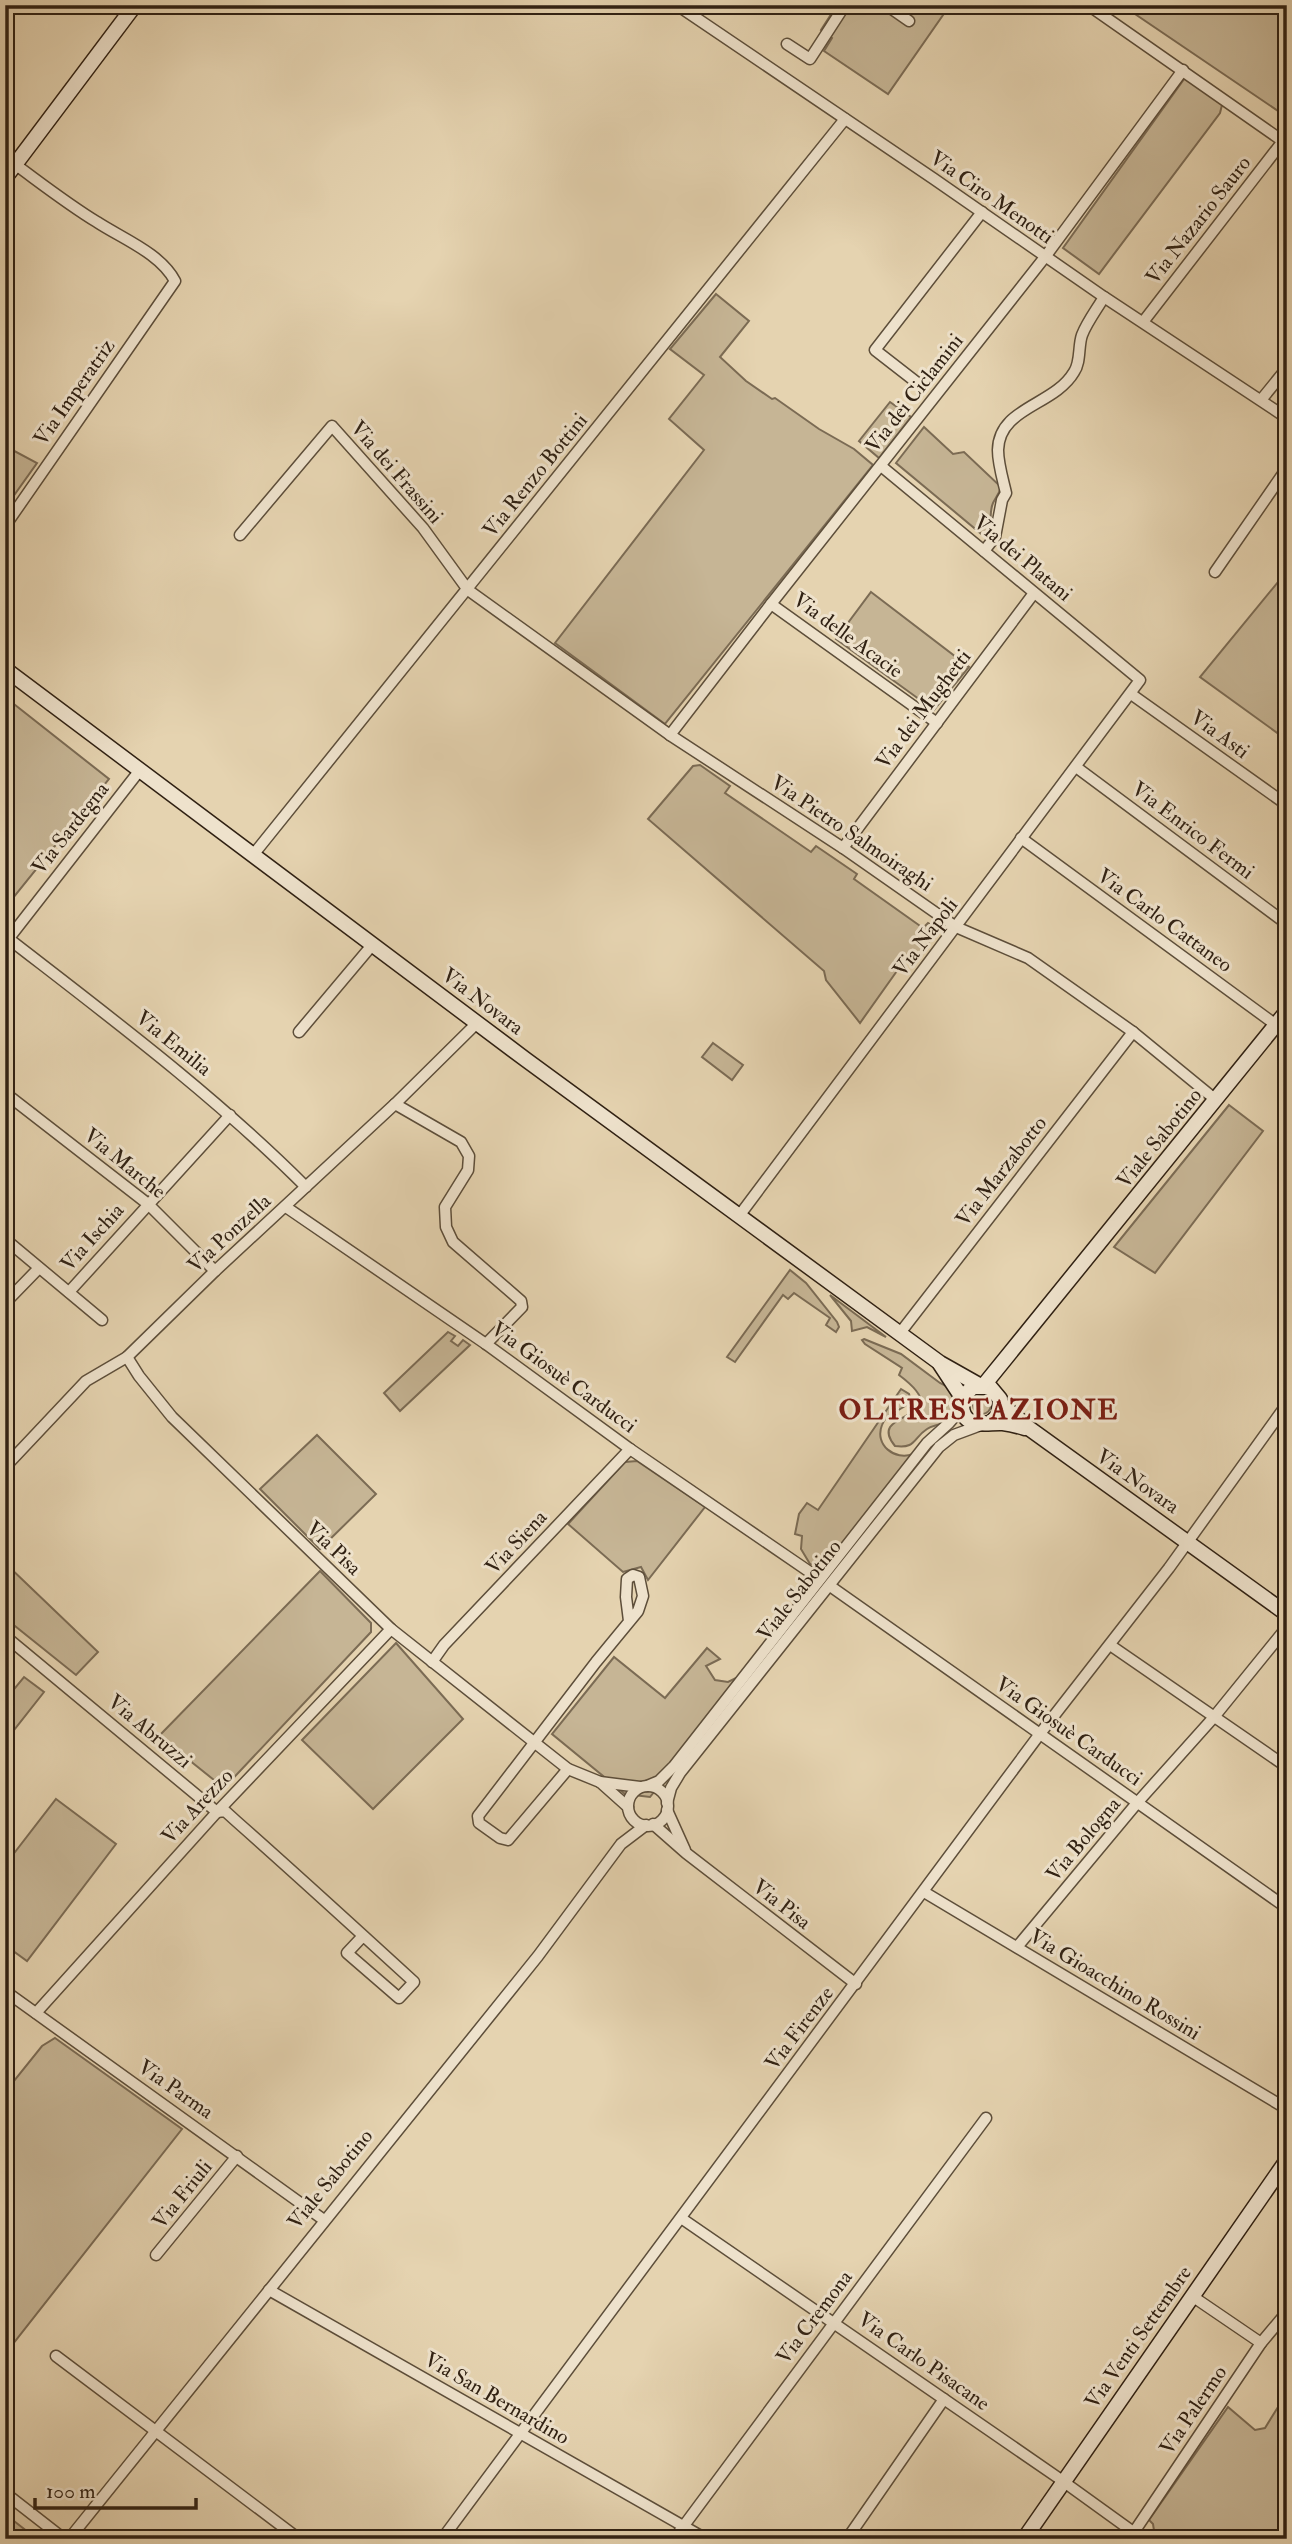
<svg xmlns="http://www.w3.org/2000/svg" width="1292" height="2544" font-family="'IM FELL Double Pica',serif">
<rect width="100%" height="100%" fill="#e5d3b0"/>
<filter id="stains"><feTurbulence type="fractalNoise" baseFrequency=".00286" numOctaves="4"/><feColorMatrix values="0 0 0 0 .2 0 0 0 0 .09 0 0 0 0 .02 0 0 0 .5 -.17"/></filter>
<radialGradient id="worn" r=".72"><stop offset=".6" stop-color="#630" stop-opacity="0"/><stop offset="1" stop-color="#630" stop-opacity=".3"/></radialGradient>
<!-- green -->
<g fill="#c6b595" stroke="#7b6b54" stroke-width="2">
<polygon points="837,5 950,5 888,94 824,51 832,38 821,30"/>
<polygon points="1141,5 1287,5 1287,117 1135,14"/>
<polygon points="1187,75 1223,101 1220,113 1099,274 1063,248"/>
<polygon points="716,294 749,321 720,357 746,381 772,399 775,398 819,429 854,449 873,465 665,724 555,643 704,450 669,419 704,375 670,349"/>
<polygon points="890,402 911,417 879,458 859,441"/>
<path d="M924,427l29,27 11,-2 37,35c-2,7 -5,10 -8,16 -5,11 1,24 -8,34l-89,-74z"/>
<polygon points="5,446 37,463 5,508"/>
<polygon points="1287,571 1287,740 1200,677"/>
<polygon points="871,592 969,667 934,710 836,639"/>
<polygon points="5,697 109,779 5,908"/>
<polygon points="700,765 730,786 725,793 811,852 816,846 857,874 854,879 923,928 928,923 938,929 917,959 909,954 860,1023 826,980 824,971 648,819 693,766"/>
<polygon points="713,1043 743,1065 732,1080 702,1057"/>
<polygon points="1229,1105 1263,1131 1155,1273 1114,1247"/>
<polygon points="790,1270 806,1283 837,1322 839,1327 836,1332 826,1325 830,1318 794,1293 788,1299 783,1295 735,1362 727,1357"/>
<polygon points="830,1295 886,1337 867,1327 852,1331 851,1321"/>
<polygon points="448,1332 455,1336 451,1341 458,1346 463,1340 470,1345 400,1411 384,1393"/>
<path d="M864,1339l37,15 39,29 12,6c4,12 3,27 -10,34 -5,3 -10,2 -15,6 -14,9 -11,20 -32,17 -32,-38 68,-23 4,-71l3,-7 -37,-24 -3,-4z"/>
<path d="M901,1389l8,5 2,7c-8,10 -24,10 -29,24 -8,20 13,36 31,29l-79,100 -15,10h-9l-9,-15 1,-13 -7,-2 4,-20 8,-11 11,7z"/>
<circle cx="982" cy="1405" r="9"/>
<polygon points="317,1435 376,1494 320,1549 260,1489"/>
<polygon points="637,1461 705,1507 648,1580 641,1567 623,1572 568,1524 625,1462"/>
<polygon points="5,1563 98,1652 76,1675 5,1618"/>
<polygon points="320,1571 371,1623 371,1632 224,1788 159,1736"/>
<polygon points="396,1643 463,1719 373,1809 302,1740"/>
<polygon points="707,1648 720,1659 706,1666 715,1680 728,1682 736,1678 741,1683 650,1797 625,1794 552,1734 614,1657 665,1698"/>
<polygon points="24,1677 44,1692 14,1730 5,1723 5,1700"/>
<polygon points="56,1799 116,1844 27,1961 5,1945 5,1865"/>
<polygon points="55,2038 182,2129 5,2354 5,2092 42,2046"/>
<polygon points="1287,2403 1287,2539 1157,2539 1155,2537 1153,2524 1149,2520 1228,2407 1255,2430 1265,2428 1278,2407"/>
<polygon points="5,2514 37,2539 5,2539"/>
</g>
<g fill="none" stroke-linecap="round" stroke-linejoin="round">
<!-- street casing -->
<g stroke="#5d4e3a" stroke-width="13">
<g id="street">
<polyline points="677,5 934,179 1104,297 1287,418"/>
<polyline points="886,5 909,21"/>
<polyline points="1088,5 1287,144"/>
<polyline points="787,44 810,59 845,5"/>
<polyline points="1143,322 1283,141"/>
<polyline points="920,385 875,350 982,212"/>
<polyline points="1261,400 1287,368"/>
<path d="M5,526l170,-245c-15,-28 -52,-42 -78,-59 -28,-17 -55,-38 -81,-57"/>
<polyline points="240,535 332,426 423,528 468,590 670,735 843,848 956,927 1028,958 1133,1032 1216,1100"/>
<path d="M984,551l11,-14 7,-37 4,-7c-3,-13 -8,-29 -8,-43 1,-43 56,-44 76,-78 7,-10 4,-26 8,-37 5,-13 15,-26 22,-38"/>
<polyline points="1215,572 1287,468"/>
<polyline points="771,604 937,723"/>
<polyline points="1131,694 1287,805"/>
<polyline points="670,735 771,604 1045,257 1183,70"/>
<polyline points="1076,767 1287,924"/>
<polyline points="1021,838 1287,1033"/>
<polyline points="843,848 1034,593"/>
<polyline points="253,855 845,119"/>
<path d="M9,939c102,79 205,156 297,248"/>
<polyline points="6,942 140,770"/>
<polyline points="299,1032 373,944"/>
<polyline points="5,1093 148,1204 215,1271"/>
<polyline points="395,1104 461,1142 469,1156 468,1170 445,1207 446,1227 453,1242 521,1301 522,1307 486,1344"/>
<polyline points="286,1207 486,1344 630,1449 820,1579"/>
<polyline points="739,1216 1140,680 881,466"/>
<polyline points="5,1239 102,1320"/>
<polyline points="69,1292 230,1115"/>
<polyline points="5,1303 39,1268"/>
<polyline points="900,1333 1133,1032"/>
<polyline points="127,1357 139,1376 172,1417 391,1629 568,1769 600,1782 640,1787"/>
<polyline points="5,1467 86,1381 127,1357 215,1271 395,1104 477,1023"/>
<polyline points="830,1586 1287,1908"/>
<path d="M5,1636l212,176 8,-1 11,10c60,53 119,107 178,161l-15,16 -52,-45 16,-17"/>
<polyline points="1110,1645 1287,1767"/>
<polyline points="432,1662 444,1645 630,1449"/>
<polyline points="568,1769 508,1840 500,1838 479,1823 478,1816 596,1662 638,1611 643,1596 639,1577 633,1575 627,1579 626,1597 629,1621"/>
<polyline points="600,1782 628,1807"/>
<polyline points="647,1786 659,1781 674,1766 927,1443 949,1423 962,1408"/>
<circle cx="648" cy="1806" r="20"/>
<polyline points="667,1803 671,1788 680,1773 939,1447 954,1435 981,1425"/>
<polyline points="667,1810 685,1850"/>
<polyline points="653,1824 686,1853 856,1984"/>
<polyline points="924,1892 1287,2109"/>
<polyline points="1017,1947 1137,1803 1214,1717 1287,1627"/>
<polyline points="5,1991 324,2220"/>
<polyline points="36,2013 217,1812 391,1629"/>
<polyline points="681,2218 1057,2477 1143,2539"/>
<polyline points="156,2255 237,2156"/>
<polyline points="269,2290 706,2539"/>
<polyline points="1192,2296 1261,2343"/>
<polyline points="56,2356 299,2539"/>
<polyline points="5,2493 64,2539"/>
<polyline points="1134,2532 1261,2343 1287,2312"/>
<polyline points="69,2539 538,1956 621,1844 646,1825"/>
<polyline points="442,2539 1039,1735 1169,1568 1287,1404"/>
<polyline points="674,2539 986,2118"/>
<polyline points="847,2539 944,2399"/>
</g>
</g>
<!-- secondary casing -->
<g stroke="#302113" stroke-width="17">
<g id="secondary">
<polyline points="5,178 135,5"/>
<polyline points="5,669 525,1059 940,1363 979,1385"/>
<polyline points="940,1364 963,1399"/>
<polyline points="984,1385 1287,1011"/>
<polyline points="1001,1404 1030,1429 1287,1614"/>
<path d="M990,1423l9,-8 1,-16 -10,-12h-17c-6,5 -11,10 -11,19 1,24 25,16 41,17 7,1 15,3 22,5"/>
<polyline points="1024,2539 1287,2160"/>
</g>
</g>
<!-- street -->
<use href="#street" stroke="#eee2cc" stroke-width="10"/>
<!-- secondary -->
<use href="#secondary" stroke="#eee2cc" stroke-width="14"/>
</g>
<g text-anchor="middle" stroke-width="6" stroke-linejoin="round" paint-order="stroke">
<!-- street labels -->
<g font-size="21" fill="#302113" stroke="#eee2cc">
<text transform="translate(992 197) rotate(35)" y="7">Via Ciro Menotti</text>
<text transform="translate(1198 220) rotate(-52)" y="7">Via Nazario Sauro</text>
<text transform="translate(74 392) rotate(-55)" y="7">Via Imperatriz</text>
<text transform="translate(914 393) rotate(-52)" y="7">Via dei Ciclamini</text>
<text transform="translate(397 472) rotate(49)" y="7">Via dei Frassini</text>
<text transform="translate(535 475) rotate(-51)" y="7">Via Renzo Bottini</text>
<text transform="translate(1023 558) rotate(40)" y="7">Via dei Platani</text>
<text transform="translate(848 635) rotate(36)" y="7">Via delle Acacie</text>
<text transform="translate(923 709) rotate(-53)" y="7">Via dei Mughetti</text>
<text transform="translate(1220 734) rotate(36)" y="7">Via Asti</text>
<text transform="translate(70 828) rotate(-52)" y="7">Via Sardegna</text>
<text transform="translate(1193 830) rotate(37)" y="7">Via Enrico Fermi</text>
<text transform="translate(852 833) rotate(34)" y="7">Via Pietro Salmoiraghi</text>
<text transform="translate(1165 920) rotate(36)" y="7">Via Carlo Cattaneo</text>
<text transform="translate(925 937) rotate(-53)" y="7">Via Napoli</text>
<text transform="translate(483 1001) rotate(37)" y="7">Via Novara</text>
<text transform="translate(174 1043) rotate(39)" y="7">Via Emilia</text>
<text transform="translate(1159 1138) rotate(-51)" y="7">Viale Sabotino</text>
<text transform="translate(125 1163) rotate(39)" y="7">Via Marche</text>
<text transform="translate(1001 1171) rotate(-52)" y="7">Via Marzabotto</text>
<text transform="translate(229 1233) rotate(-43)" y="7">Via Ponzella</text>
<text transform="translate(92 1237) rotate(-48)" y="7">Via Ischia</text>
<text transform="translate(564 1377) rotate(36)" y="7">Via Giosuè Carducci</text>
<text transform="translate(1138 1481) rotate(35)" y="7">Via Novara</text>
<text transform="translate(516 1542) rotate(-47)" y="7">Via Siena</text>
<text transform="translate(334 1548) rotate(44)" y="7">Via Pisa</text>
<text transform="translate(799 1590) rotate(-52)" y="7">Viale Sabotino</text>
<text transform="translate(150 1731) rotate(40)" y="7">Via Abruzzi</text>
<text transform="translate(1069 1731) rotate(35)" y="7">Via Giosuè Carducci</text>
<text transform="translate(197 1806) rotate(-47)" y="7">Via Arezzo</text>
<text transform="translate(1083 1839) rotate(-50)" y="7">Via Bologna</text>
<text transform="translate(782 1904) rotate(38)" y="7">Via Pisa</text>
<text transform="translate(1115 1984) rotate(31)" y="7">Via Gioacchino Rossini</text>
<text transform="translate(799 2028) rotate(-53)" y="7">Via Firenze</text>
<text transform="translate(176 2089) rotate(35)" y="7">Via Parma</text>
<text transform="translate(330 2179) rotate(-51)" y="7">Viale Sabotino</text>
<text transform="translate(182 2194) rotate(-51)" y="7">Via Friuli</text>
<text transform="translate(814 2317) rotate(-53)" y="7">Via Cremona</text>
<text transform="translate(1138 2337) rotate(-55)" y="7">Via Venti Settembre</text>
<text transform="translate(924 2361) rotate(35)" y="7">Via Carlo Pisacane</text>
<text transform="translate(497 2398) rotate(30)" y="7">Via San Bernardino</text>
<text transform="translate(1193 2410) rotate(-56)" y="7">Via Palermo</text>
</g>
<!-- district labels -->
<g font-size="28" font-weight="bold" letter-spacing="2" fill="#7a1f14" stroke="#eee2cc">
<text x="979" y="1419">OLTRESTAZIONE</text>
</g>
</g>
<!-- margin -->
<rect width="1292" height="2544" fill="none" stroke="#e5d3b0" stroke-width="28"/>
<rect x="7" y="7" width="1278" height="2530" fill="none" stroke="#302113" stroke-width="3.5"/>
<rect x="14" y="14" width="1264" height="2516" fill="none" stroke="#302113" stroke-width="2"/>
<!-- scale -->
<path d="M35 2498v10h161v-10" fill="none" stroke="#302113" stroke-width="3.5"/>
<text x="46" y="2498" font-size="21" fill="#302113" stroke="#eee2cc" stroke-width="5" paint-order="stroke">100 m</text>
<rect width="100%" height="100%" filter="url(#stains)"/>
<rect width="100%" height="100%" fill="url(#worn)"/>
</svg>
